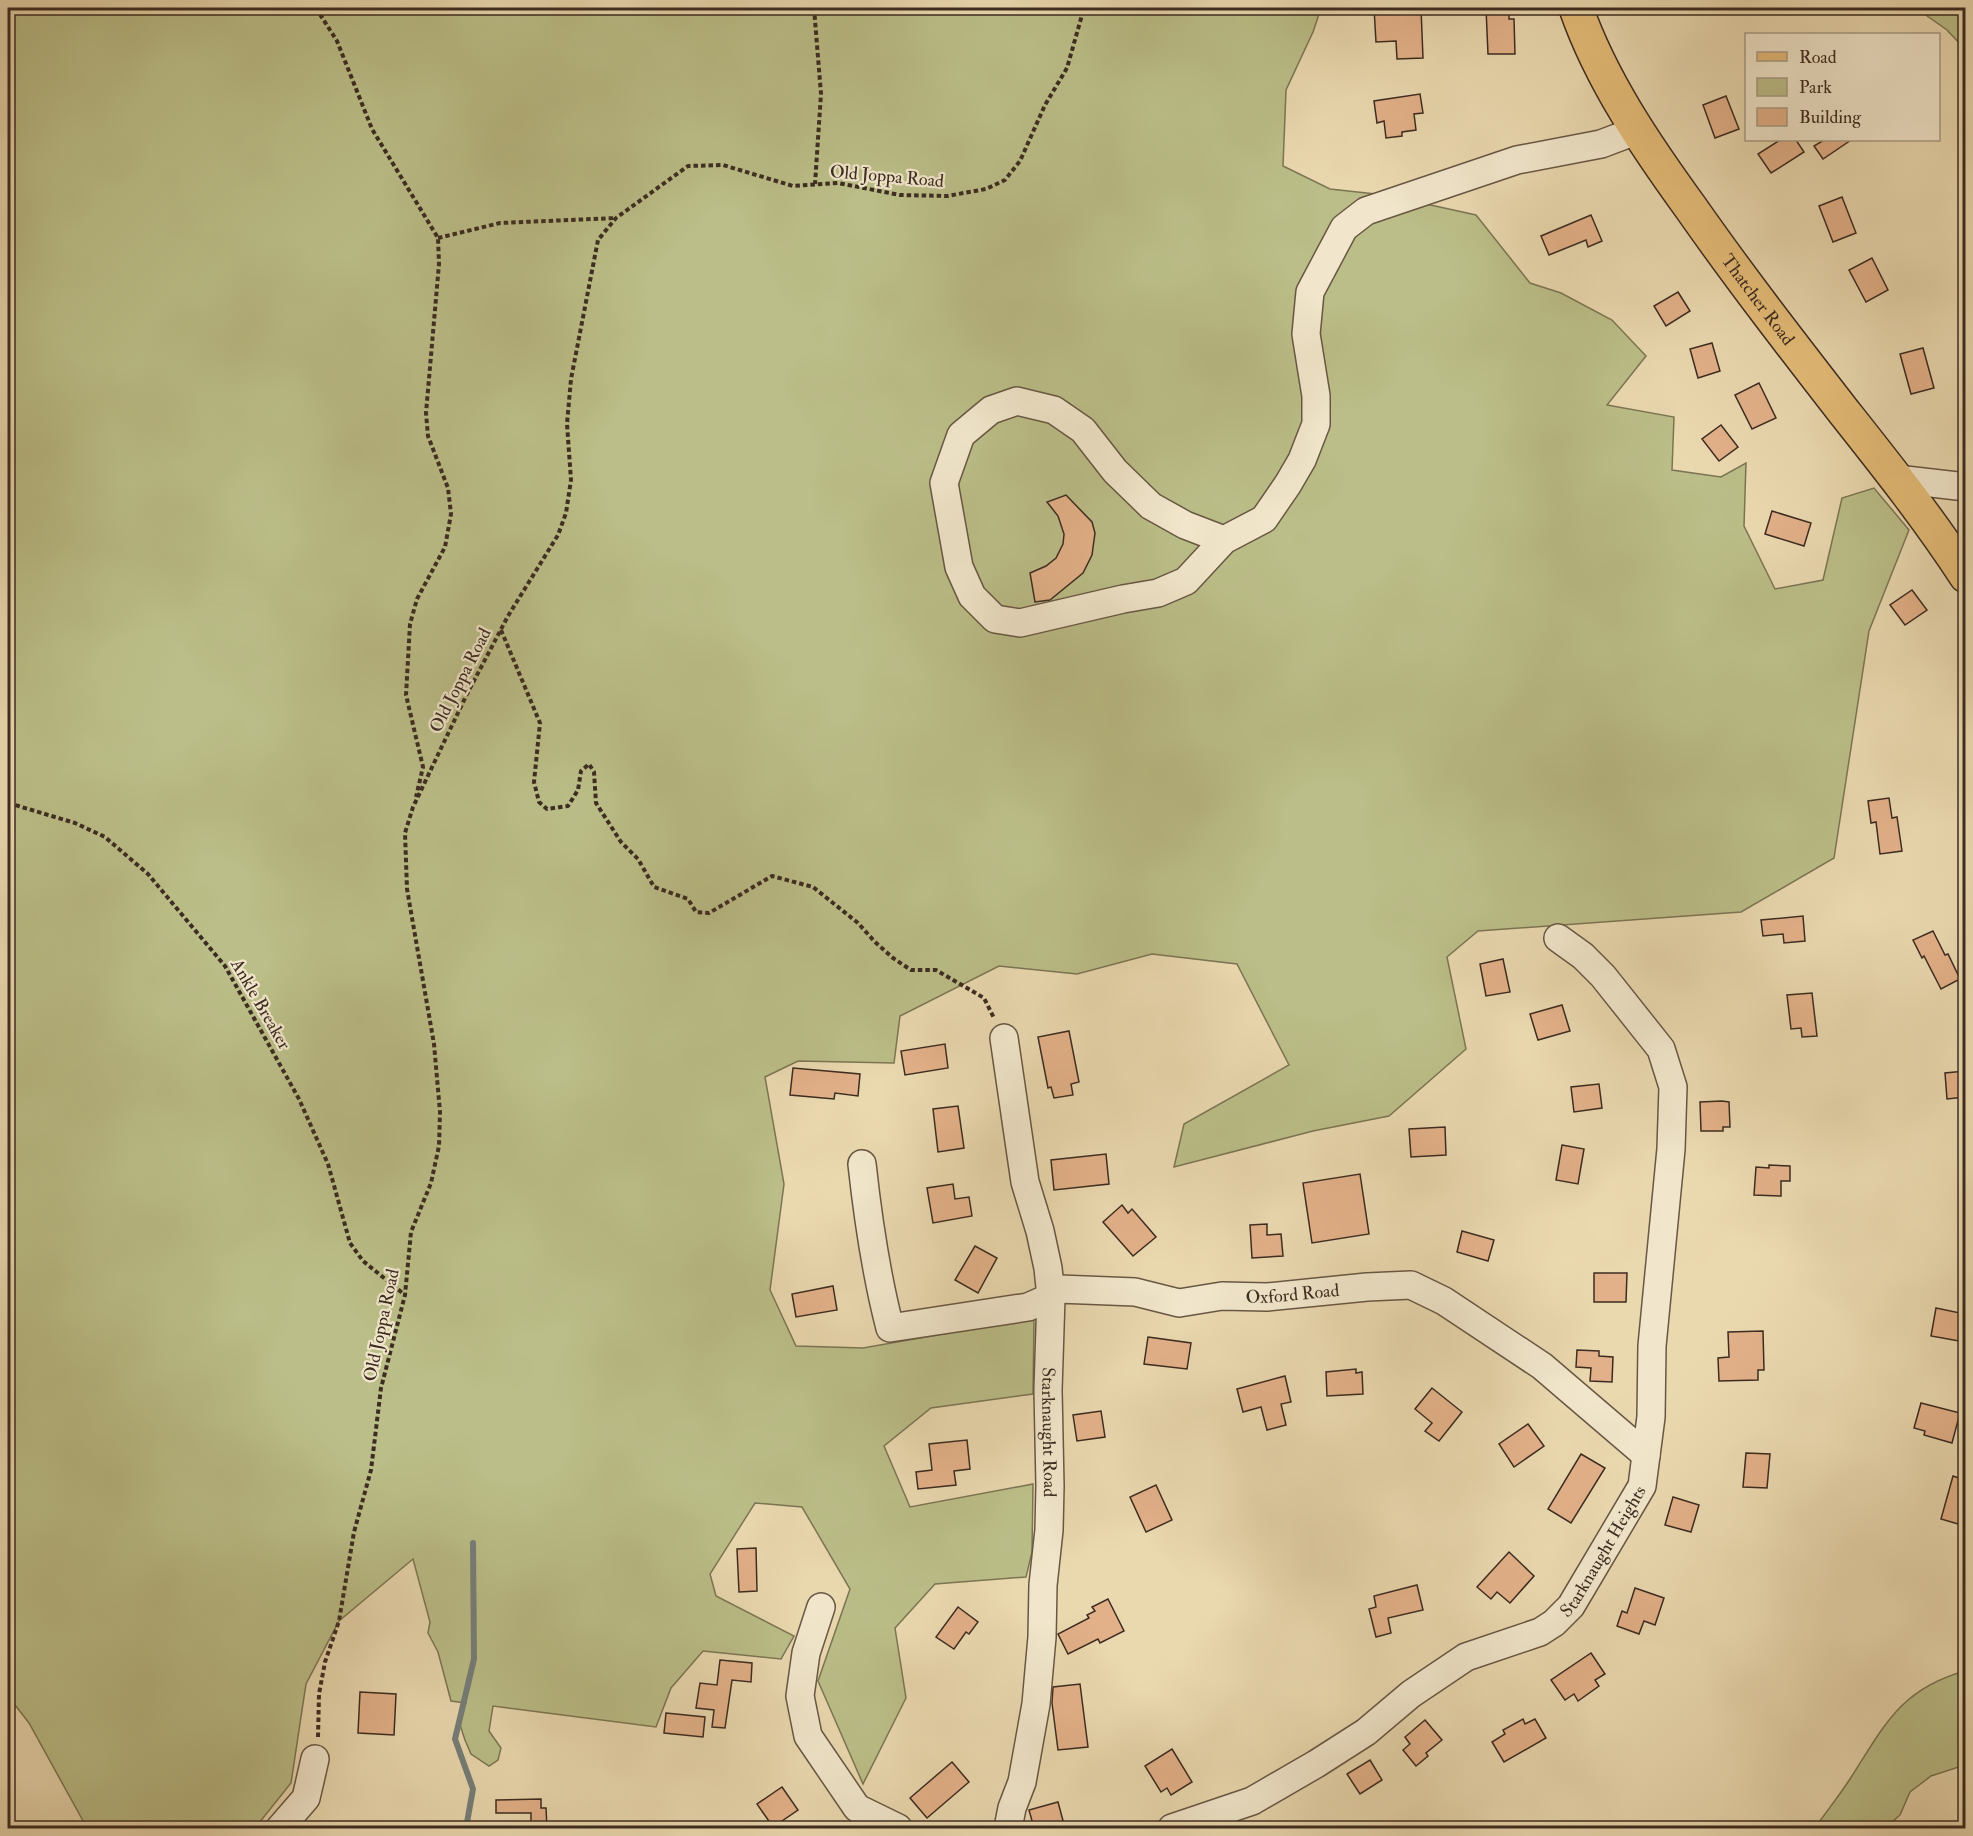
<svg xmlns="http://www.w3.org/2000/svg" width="1973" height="1836" font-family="'IM FELL Double Pica',serif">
<rect width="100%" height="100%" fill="#ead8af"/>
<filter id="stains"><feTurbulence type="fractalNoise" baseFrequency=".00333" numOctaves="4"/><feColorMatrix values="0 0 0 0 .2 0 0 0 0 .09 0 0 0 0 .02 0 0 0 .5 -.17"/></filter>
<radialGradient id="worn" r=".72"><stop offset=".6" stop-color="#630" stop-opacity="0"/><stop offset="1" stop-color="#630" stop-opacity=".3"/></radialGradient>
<!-- green -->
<g fill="#bbbe88" stroke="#7c7554" stroke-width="1.5">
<polygon points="8,8 1321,8 1313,32 1286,90 1283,166 1330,189 1385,195 1476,215 1530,283 1561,293 1612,320 1646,356 1607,405 1674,417 1672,470 1721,477 1746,463 1744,526 1775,589 1823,580 1842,498 1874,488 1909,530 1869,631 1834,858 1741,912 1478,931 1447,957 1466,1049 1389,1116 1313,1131 1174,1167 1184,1124 1289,1065 1237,964 1152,954 1077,974 999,966 900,1016 894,1063 798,1061 765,1077 784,1184 770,1290 796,1346 863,1348 1034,1318 1033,1394 931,1408 884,1446 910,1507 1033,1484 1032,1552 1026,1577 935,1584 895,1628 906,1698 863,1784 818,1681 850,1589 802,1507 755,1503 710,1574 716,1596 794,1636 781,1659 703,1651 671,1688 656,1727 493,1706 489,1731 501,1748 498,1760 489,1766 471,1754 465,1740 459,1722 466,1703 451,1701 438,1652 428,1633 430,1622 413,1559 339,1621 306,1684 291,1783 255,1828 87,1828 29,1723 8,1696"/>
<polygon points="1916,8 1965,8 1965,49 1947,30"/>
<path d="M1965,1671v94l-34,11 -21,16 -10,23 -15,13h-70c11,-16 24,-32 35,-49 34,-53 50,-90 115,-108z"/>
</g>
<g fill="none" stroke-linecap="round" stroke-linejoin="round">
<!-- stream -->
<polyline stroke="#767f7a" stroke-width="6" points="466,1828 473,1789 455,1739 474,1659 473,1543"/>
</g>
<!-- building -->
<g fill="#e3b189" stroke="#3c2c21" stroke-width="1.5">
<polygon points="1374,8 1421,8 1423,58 1397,59 1396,41 1376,42"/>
<polygon points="1486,8 1509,8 1509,19 1514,19 1515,54 1488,54"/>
<polygon points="1420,94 1423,113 1414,114 1416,130 1402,132 1402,136 1386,138 1384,121 1377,123 1374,101"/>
<polygon points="1726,96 1739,129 1715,138 1703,105"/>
<polygon points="1780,140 1796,140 1804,152 1771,173 1758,154"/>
<polygon points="1824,140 1851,140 1823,159 1814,146"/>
<polygon points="1842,197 1856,233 1833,242 1819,206"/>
<polygon points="1591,215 1602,241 1588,247 1586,240 1549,255 1541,236"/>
<polygon points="1872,258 1888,290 1866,302 1849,270"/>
<polygon points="1678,292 1690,311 1666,326 1654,306"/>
<polygon points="1712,343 1720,371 1698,378 1690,349"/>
<polygon points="1923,348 1934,388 1911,394 1900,354"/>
<polygon points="1759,383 1776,418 1752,429 1735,395"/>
<polygon points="1721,425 1738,447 1719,461 1702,439"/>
<polygon points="1066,495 1092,522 1095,533 1092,555 1083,573 1050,600 1035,602 1030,573 1046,566 1056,558 1063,544 1064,534 1058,516 1047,502"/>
<polygon points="1772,511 1811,523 1804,546 1765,534"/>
<polygon points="1912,590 1927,610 1905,625 1890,605"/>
<polygon points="1889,798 1892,818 1897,817 1902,851 1880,854 1876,822 1871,823 1868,801"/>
<polygon points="1803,916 1805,941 1784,943 1783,934 1763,936 1761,920"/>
<polygon points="1933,931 1945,955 1948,954 1960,979 1941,989 1924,956 1922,958 1913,940"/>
<polygon points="1503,959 1510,992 1486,996 1480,964"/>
<polygon points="1812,993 1817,1036 1802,1037 1801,1028 1791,1029 1787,995"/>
<polygon points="1562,1005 1570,1031 1538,1040 1530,1014"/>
<polygon points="1069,1031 1079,1082 1071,1084 1073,1095 1054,1098 1051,1087 1048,1088 1038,1037"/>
<polygon points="945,1044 948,1068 905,1075 901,1051"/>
<polygon points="793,1068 860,1074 858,1096 835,1093 834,1099 790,1095"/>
<polygon points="1965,1071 1965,1097 1947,1099 1945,1073"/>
<polygon points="1599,1084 1602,1108 1574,1112 1571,1087"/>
<polygon points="1722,1101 1729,1102 1730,1127 1723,1127 1723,1131 1701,1131 1700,1102"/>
<polygon points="958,1106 964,1148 938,1152 933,1109"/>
<polygon points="1445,1127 1446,1155 1411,1157 1409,1129"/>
<polygon points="1562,1145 1584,1149 1578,1184 1556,1180"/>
<polygon points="1106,1154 1109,1184 1054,1190 1051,1160"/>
<polygon points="1769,1165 1790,1166 1790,1181 1781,1181 1781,1196 1754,1195 1756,1167 1769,1168"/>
<polygon points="1360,1174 1369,1234 1312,1243 1303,1183"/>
<polygon points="953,1184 955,1199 969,1197 972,1216 933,1223 927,1188"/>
<polygon points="1122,1205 1128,1213 1132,1209 1156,1237 1133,1256 1103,1222"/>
<polygon points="1267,1224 1267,1235 1281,1234 1283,1256 1252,1258 1250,1225"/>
<polygon points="1462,1231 1494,1240 1488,1261 1457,1252"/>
<polygon points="975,1246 997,1258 978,1293 955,1280"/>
<polygon points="1594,1273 1627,1273 1626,1302 1594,1302"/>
<polygon points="833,1286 837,1310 796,1317 792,1294"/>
<polygon points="1936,1308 1965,1314 1965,1342 1931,1336"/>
<polygon points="1763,1331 1764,1370 1758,1370 1758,1380 1719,1381 1718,1358 1729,1357 1728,1332"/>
<polygon points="1148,1337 1191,1343 1187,1369 1144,1364"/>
<polygon points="1577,1350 1599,1351 1599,1356 1613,1357 1612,1382 1590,1381 1591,1368 1576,1367"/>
<polygon points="1356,1369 1356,1373 1362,1372 1363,1394 1327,1396 1326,1372"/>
<polygon points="1285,1376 1291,1402 1281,1404 1286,1425 1267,1430 1261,1407 1243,1412 1237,1389"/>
<polygon points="1432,1388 1462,1412 1439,1441 1425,1431 1432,1423 1415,1409"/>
<polygon points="1921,1403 1960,1413 1952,1443 1924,1435 1925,1431 1914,1428"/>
<polygon points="1101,1411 1105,1437 1077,1441 1073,1415"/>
<polygon points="1528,1424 1544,1446 1514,1467 1499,1444"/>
<polygon points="967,1440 970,1469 954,1471 956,1485 918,1489 916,1472 932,1470 929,1444"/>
<polygon points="1746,1453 1770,1454 1767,1488 1743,1487"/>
<polygon points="1581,1454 1605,1468 1571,1523 1548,1509"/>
<polygon points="1953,1476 1965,1480 1965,1526 1941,1519"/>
<polygon points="1156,1485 1172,1520 1146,1532 1130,1497"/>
<polygon points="1673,1497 1699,1505 1691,1532 1665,1525"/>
<polygon points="756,1548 757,1591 739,1592 737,1549"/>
<polygon points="1509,1552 1534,1576 1510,1603 1497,1592 1491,1599 1477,1587"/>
<polygon points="1417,1585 1423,1610 1388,1618 1391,1633 1376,1637 1369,1609 1376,1607 1374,1596"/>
<polygon points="1635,1588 1664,1598 1655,1625 1644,1621 1639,1634 1617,1626 1622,1611 1627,1613"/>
<polygon points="1108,1599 1124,1631 1100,1643 1098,1639 1068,1654 1058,1634 1089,1618 1087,1615 1095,1611 1092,1607"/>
<polygon points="958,1607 978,1622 969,1634 966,1632 954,1649 936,1637"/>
<polygon points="1591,1653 1605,1674 1595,1680 1599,1686 1578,1701 1574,1694 1565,1700 1551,1680"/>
<polygon points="720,1660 752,1663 751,1682 732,1680 725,1728 712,1727 714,1710 696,1708 700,1683 717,1685"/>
<polygon points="1080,1684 1088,1747 1058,1750 1052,1703 1053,1687"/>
<polygon points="360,1692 396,1694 394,1735 358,1733"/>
<polygon points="666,1713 705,1717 703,1737 664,1733"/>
<polygon points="1523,1719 1525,1724 1535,1719 1546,1738 1504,1762 1492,1742 1505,1734 1503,1730"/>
<polygon points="1425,1720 1442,1740 1426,1753 1428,1756 1416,1766 1403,1750 1410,1744 1405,1737"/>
<polygon points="1172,1749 1192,1782 1171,1795 1167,1788 1161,1792 1145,1766"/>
<polygon points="1370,1760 1382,1780 1360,1794 1347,1774"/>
<polygon points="952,1762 969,1782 927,1818 910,1798"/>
<polygon points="782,1787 798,1810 773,1827 757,1804"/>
<polygon points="541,1799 541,1808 546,1808 547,1828 531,1828 531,1813 496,1813 496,1800"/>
<polygon points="1058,1802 1065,1828 1034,1828 1029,1810"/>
</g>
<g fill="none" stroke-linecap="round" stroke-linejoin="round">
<!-- minor casing -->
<g stroke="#685744" stroke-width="30">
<g id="minor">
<polyline points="1897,479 1966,487"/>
<polyline points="1224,540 1186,581 1158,593 1123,599 1020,623 995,619 972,596 959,567 944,483 961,435 991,410 1017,401 1054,410 1083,430 1115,471 1151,506 1185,525 1224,540 1264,519 1288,484 1302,460 1316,424 1316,396 1306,334 1310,292 1344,228 1366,211 1517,160 1601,144 1638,130"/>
<path id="s1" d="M1004,1038l21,144 15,49 8,37 3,29 -3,93 2,96 -1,44 -6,55 -1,52 -6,67 -14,78 -10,26 -4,20"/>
<path id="s2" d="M862,1164c6,55 14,110 28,164l138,-21 23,-10 8,-8 76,3 44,11 43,-7 45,1 100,-10 44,-2 33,16 98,65 104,89"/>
<polyline points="821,1607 806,1653 800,1696 808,1736 857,1808 898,1828"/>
<polyline points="280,1828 306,1798 315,1759"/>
<path id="s3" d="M1172,1828l80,-27 64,-37 50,-32 45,-38 55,-37 74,-25 14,-9 17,-17 71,-120 9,-69 1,-71 19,-197 2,-62 -12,-38 -58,-73 -20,-20 -25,-18"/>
</g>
</g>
<!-- major casing -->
<g stroke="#3c2c21" stroke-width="36">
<g id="major">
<path id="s4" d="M1576,8c25,72 70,138 115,200 49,70 101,137 153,204 42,53 85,107 122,164"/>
</g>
</g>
<!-- path -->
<g stroke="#3c2c21" stroke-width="4" stroke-dasharray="4.5 3" stroke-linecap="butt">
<polyline points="316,8 337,41 372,129 438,238 439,264 426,413 428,436 448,488 451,514 445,547 417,599 410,624 406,695 423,767 416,797"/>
<polyline points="814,8 821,94 815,184"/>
<polyline points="438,238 500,223 616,218"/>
<polyline points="501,630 540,723 534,782 539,802 547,809 568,806 578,790 581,771 589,764 594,772 596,803 621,842 638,859 654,887 688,899 696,912 709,913 772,876 813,887 858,923 875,942 893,958 911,970 936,970 984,998 994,1018"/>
<polyline points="8,805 15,805 75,823 105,837 148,874 225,966 299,1099 328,1164 350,1243 363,1261 405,1295"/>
<polyline points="318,1737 319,1694 325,1662 339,1621 354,1532 371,1470 381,1388 405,1295 411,1232 431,1183 439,1146 440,1112 434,1044 407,889 405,833 413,807 467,694 508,616 558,535 566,513 571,480 567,424 571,379 598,240 616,218 688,166 723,165 793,186 838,183 900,195 947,196 986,189 1005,180 1020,161 1045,105 1067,68 1084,8"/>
</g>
<!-- minor -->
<use href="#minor" stroke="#f1e6cb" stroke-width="27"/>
<!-- major -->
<use href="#major" stroke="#e5bc78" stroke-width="33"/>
</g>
<g text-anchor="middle" stroke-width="4.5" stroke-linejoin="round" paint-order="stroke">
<!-- street labels -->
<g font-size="18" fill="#3c2c21" stroke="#f1e6cb">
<text transform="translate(887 176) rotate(5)" y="6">Old Joppa Road</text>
<text dy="6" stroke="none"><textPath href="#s4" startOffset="345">Thatcher Road</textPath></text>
<text transform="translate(460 680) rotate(-63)" y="6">Old Joppa Road</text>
<text transform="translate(261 1004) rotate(60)" y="6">Ankle Breaker</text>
<text dy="6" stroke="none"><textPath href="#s2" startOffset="578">Oxford Road</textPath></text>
<text transform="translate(381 1325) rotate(-78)" y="6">Old Joppa Road</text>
<text dy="6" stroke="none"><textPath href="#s1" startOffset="399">Starknaught Road</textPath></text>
<text dy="6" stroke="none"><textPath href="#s3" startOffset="525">Starknaught Heights</textPath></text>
</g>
</g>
<!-- margin -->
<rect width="1973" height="1836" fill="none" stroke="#ead8af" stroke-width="30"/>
<rect x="9" y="9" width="1955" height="1818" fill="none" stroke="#3c2c21" stroke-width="3"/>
<rect x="15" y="15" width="1943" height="1806" fill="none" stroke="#3c2c21" stroke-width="1.5"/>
<!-- legend -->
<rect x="1745" y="33" width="195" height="108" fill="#f1e6cb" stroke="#a99c87" stroke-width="1.5"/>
<rect x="1757" y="52" width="30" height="9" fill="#e5bc78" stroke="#a99c87" stroke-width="1.5"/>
<text x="1799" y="63" font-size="18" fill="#3c2c21">Road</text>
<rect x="1757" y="78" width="30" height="18" fill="#bbbe88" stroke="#a99c87" stroke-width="1.5"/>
<text x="1799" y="93" font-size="18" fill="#3c2c21">Park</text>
<rect x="1757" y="108" width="30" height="18" fill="#e3b189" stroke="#a99c87" stroke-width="1.5"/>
<text x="1799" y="123" font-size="18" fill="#3c2c21">Building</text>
<rect width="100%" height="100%" filter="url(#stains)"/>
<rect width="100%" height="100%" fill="url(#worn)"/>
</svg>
